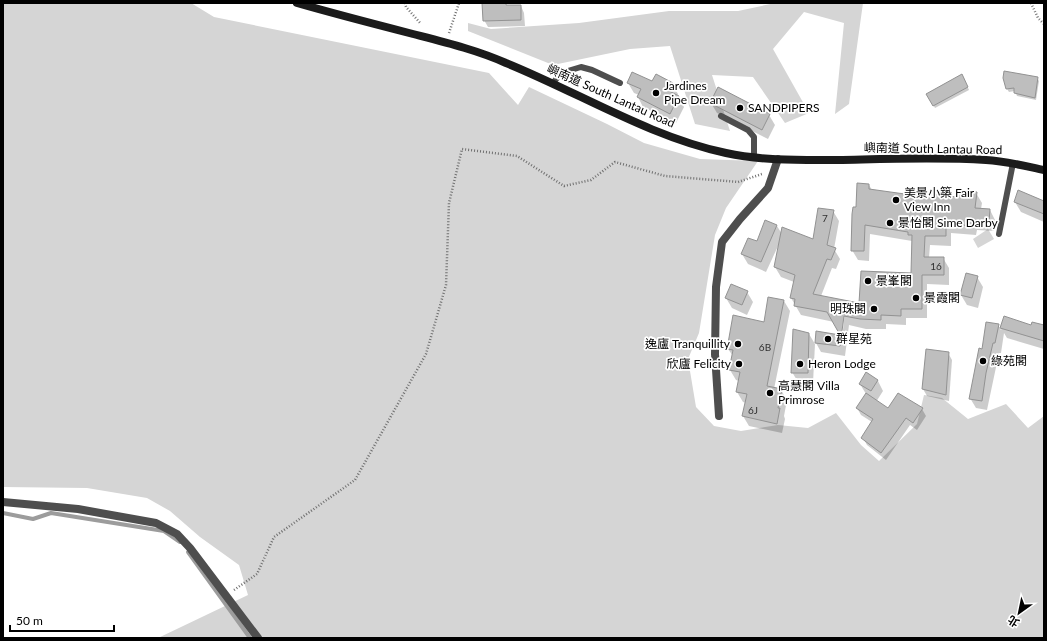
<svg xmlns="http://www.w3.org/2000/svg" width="1047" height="641" font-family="Lato,'Noto Sans TC',sans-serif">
<rect width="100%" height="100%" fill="#fff"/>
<!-- green -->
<g fill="#d5d5d5">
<polygon points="3,3 191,3 214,17 489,73 518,105 529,87 607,124 644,143 700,159 758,161 726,208 715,235 699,333 688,359 696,407 714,426 741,431 778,425 808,428 836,413 861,445 879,461 917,424 924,395 942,398 968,419 1006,404 1028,428 1044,416 1044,638 158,638 248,595 239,565 200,537 170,511 147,498 87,488 3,487"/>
<polygon points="775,3 863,3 849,104 835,114 844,23 804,12 773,49 809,113 785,123 753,77 712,75 730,131 695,124 670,46 630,49 553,65 468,31 468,23 491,29 579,23 669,11 738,11"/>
<polygon points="988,229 994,239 978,248 973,239"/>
</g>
<!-- shadow -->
<g fill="#0003">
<polygon points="483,3 506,3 507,6 521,6 524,13 525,26 488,27 484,20"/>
<polygon points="962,75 969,90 935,108 927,94"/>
<polygon points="1037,78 1039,81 1036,100 1017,96 1015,91 1009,92 1007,89"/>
<polygon points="628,83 672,84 678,94 677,96 684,107 676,123 643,107 638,97 639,95 634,93"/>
<polygon points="711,103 769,115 775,125 768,139 717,113"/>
<polygon points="869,185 872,190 920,197 957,198 976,193 982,203 981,209 990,210 995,220 994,231 977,230 976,235 951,233 951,246 930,245 929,258 943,258 949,268 949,285 927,284 927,318 906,318 906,325 886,324 886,329 866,329 849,325 845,356 821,352 816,343 840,337 842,339 845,311 834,322 801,315 791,298 794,282 781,277 775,267 779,244 766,272 748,264 742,254 777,226 782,234 814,240 833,211 839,221 834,249 840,259 836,269 832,268 821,296 860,305 912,274 912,241 870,234 869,261 858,260 852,250 857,208"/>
<polygon points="1015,202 1044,202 1044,222 1021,212"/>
<polygon points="977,277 983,287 978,308 967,305 961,295"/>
<polygon points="747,292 753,302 747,315 732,308 726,298"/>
<polygon points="784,301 790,311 774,389 781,390 787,400 784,416 785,419 782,433 749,426 743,416 746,403 743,402 737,392 739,381 736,380 730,370 733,356 728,349 764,323"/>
<polygon points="1005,318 1032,327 1044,326 1044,349 1007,338 1004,333 1001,353 999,353 987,410 976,408 970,398 983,350 998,325 1001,330"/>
<polygon points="809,334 815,344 813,383 798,382 792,372"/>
<polygon points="948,353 952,360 949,401 927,396 923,389"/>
<polygon points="866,374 878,381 883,391 876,402 889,410 922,409 926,416 917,430 910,425 886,460 867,445 863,438 872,422 861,415 857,408 866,394 860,384"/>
</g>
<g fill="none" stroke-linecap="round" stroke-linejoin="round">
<!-- stream -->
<g stroke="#9c9c9c" stroke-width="4">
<polyline points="3,513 33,519 51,513 164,531 180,542"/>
<polyline points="188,552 250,638"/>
</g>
</g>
<!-- building -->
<g fill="#bebebe" stroke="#929292">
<polygon points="482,3 506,3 506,5 521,5 521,20 483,21"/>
<polygon points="1004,71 1038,77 1035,98 1014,93 1014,88 1006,89 1003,78"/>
<polygon points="632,72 652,81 656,74 673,83 669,91 679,96 670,114 637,97 641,89 627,83"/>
<polygon points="962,74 968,87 933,106 926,94"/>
<polygon points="718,87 770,114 762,130 710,103"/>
<polygon points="857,183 869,184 869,189 919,196 920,192 956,197 957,190 977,192 975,208 990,209 989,222 972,220 971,226 946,223 946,236 925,236 924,257 944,257 944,275 922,275 922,309 901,309 901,316 881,315 881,320 860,319 844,316 840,346 815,343 816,331 840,335 827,312 794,306 795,299 790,298 795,275 774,267 782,227 813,239 818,208 834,210 827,245 836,248 831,260 827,259 813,294 859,303 861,271 911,273 912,235 908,235 908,232 865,225 864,251 851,251 852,214 853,207 856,207"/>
<polygon points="1018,190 1044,201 1044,214 1014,202"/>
<polygon points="765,220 777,225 761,262 741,254 748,238 757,241"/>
<polygon points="966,273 978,276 972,298 960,295"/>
<polygon points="731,284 748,291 742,305 725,298"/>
<polygon points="768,297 784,300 767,386 782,389 778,408 780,408 777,424 742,416 747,394 736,392 740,372 729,370 733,350 727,349 733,315 764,322"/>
<polygon points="1004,316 1031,325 1032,322 1044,325 1044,341 1000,328"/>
<polygon points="986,322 999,324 995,343 993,343 986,373 982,401 969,399 979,348 982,349"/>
<polygon points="793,329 809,333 808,373 791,373"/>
<polygon points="926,349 949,352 946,395 922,389"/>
<polygon points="866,372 878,380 871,391 859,384"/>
<polygon points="866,393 888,408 898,393 923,408 913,423 906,418 881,453 861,438 873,419 856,408"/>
</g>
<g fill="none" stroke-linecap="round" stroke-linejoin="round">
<!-- path -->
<g stroke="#707070" stroke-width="2.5" stroke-dasharray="1 2" stroke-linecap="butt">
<polyline points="405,3 406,7 421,24"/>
<polyline points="1031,3 1038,18 1044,24"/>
<polyline points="449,33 459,3"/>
<polyline points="234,590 257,574 274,537 355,480 426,354 446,285 449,203 462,149 517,156 564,186 591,180 615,162 665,176 738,182 762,174"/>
</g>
<!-- service -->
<g stroke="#4e4e4e" stroke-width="6">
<polyline points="553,83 561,73 581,67 592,70 620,83"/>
<polyline points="721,116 748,130 754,137 754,157"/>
<polyline points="999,234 1013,163"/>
</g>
<!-- minor -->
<g stroke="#4e4e4e" stroke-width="8">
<polyline points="719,416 715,354 716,287 722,242 740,219 768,188 778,159"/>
<polyline points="3,502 78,509 156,523 177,534 190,548 258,638"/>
</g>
<!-- secondary -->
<path stroke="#1b1b1b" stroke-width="8" d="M297,3c38,11 77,21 116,31 31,8 64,16 93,29 72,29 144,74 220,90 37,8 75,7 112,7 49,-1 99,-3 148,0 20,1 39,6 58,10"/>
</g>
<!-- markers -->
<g fill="#000" stroke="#fff" stroke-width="1.5">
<circle cx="656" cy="93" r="4"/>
<circle cx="740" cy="108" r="4"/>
<circle cx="896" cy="200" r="4"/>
<circle cx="890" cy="223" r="4"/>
<circle cx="868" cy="281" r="4"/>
<circle cx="916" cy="298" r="4"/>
<circle cx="874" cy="309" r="4"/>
<circle cx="828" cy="339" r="4"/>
<circle cx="738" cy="344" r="4"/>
<circle cx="983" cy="361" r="4"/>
<circle cx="739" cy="364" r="4"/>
<circle cx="800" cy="364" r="4"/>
<circle cx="770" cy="393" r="4"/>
</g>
<g text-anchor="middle" stroke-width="3.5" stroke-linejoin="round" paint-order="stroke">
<!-- number labels -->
<g font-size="10" fill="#303030">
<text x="825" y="222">7</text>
<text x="936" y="270">16</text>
<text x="765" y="351">6B</text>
<text x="753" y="414">6J</text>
</g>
<!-- poi labels -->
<g font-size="12" fill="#000" stroke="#fff" text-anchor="start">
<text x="664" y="90">Jardines<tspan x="664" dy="14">Pipe Dream</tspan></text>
<text x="748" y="112">SANDPIPERS</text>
<text x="904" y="197">美景小築 Fair<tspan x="904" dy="14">View Inn</tspan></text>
<text x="898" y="227">景怡閣 Sime Darby</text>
<text x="876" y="285">景峯閣</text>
<text x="924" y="302">景霞閣</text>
<text x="866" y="313" text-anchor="end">明珠閣</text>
<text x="836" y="343">群星苑</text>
<text x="730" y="348" text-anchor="end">逸廬 Tranquillity</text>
<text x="991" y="365">綠苑閣</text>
<text x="731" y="368" text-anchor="end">欣廬 Felicity</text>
<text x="808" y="368">Heron Lodge</text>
<text x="778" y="390">高慧閣 Villa<tspan x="778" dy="14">Primrose</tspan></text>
</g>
<!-- street labels -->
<g font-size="12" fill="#000" stroke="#fff">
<text transform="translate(611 96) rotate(24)" y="4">嶼南道 South Lantau Road</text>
<text transform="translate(933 149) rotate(1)" y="4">嶼南道 South Lantau Road</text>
</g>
</g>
<!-- border -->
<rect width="1047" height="641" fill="none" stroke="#000000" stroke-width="8"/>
<!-- north arrow -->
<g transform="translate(1019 613) rotate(213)" stroke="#ffffff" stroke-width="3" paint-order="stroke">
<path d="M0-3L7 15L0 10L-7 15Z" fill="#000000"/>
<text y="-6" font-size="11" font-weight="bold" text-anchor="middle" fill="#000000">北</text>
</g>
<!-- scale -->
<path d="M10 625v6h104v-6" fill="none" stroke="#000000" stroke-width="2"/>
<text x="16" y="625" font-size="12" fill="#000000" stroke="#ffffff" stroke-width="3" paint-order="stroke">50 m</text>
</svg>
